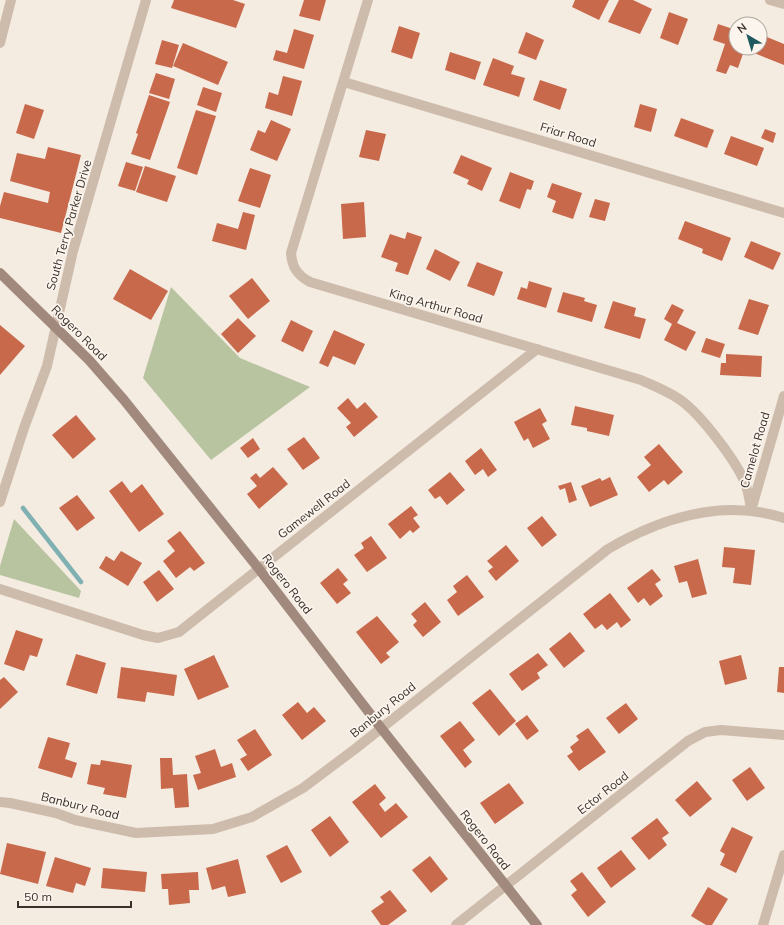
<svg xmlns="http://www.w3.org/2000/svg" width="784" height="925" font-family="Mulish,sans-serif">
<rect width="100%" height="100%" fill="#f4ebe1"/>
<!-- green -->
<g fill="#b8c4a0">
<polygon points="171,287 240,358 310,387 211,460 143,378"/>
<polygon points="14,519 81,591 79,598 0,575 0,566"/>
</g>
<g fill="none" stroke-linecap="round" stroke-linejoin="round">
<!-- stream -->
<polyline stroke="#7fb0b2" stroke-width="4.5" points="23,508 81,582"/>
</g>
<!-- building -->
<g fill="#c8694b">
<polygon points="174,0 233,0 245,4 236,28 171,8"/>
<polygon points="304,0 326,0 320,21 299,16"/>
<polygon points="575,0 609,0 599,20 572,7"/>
<polygon points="619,0 633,0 652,9 640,34 608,22"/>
<polygon points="669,12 688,19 678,45 660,38"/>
<polygon points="718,24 736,30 736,48 745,48 738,68 730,65 726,74 716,71 725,44 713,40"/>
<polygon points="399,26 420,33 412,59 391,52"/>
<polygon points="294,29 314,35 304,69 273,60 276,50 287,53"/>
<polygon points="526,32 544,40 536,60 518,53"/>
<polygon points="762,35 784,44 784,65 754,53 756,48 760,48"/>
<polygon points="162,40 179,45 172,68 155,64"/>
<polygon points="183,43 228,62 218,85 173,66"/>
<polygon points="450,52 481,62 475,80 445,70"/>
<polygon points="493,58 514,66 511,74 525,78 519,97 483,85"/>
<polygon points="156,73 175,79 169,99 149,93"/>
<polygon points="283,76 302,81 292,116 265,108 269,92 278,95"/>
<polygon points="540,80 567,89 560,110 533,100"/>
<polygon points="203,87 222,93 216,112 197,105"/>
<polygon points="149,95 170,102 150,160 131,154 138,134 136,133"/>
<polygon points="25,104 44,110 34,139 16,133"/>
<polygon points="640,104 657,109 651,132 634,127"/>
<polygon points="196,110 216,116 197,175 177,168"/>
<polygon points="681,118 714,130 707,148 674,136"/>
<polygon points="271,120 291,129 277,161 250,150 258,130 265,133"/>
<polygon points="765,129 776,133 773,143 761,138"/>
<polygon points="366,130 386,134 379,161 359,157"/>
<polygon points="731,136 764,148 757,166 724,154"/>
<polygon points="48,147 81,155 61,233 0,218 0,206 4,192 48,203 50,192 10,181 17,153 45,159"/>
<polygon points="461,155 492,168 482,191 467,184 469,180 453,173"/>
<polygon points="126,162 143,167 135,191 118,186"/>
<polygon points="145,166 176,176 167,202 136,192"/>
<polygon points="250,168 271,175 260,208 238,201"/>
<polygon points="510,172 534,181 531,190 527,189 520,209 499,201"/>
<polygon points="552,183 582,193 573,219 552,212 556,201 547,197"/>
<polygon points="595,199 610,203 605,221 589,217"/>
<polygon points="364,202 366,237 343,239 341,204"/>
<polygon points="243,212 255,215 246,250 212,241 217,223 238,229"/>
<polygon points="685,221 731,238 722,261 702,253 703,249 678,239"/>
<polygon points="407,232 422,237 408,275 395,271 398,263 381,257 390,234 405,239"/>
<polygon points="751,241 781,253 773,270 744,257"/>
<polygon points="435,249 460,262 450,281 426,269"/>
<polygon points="477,262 503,272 494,296 467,286"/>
<polygon points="130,269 168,291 151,320 113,299"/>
<polygon points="252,278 270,301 248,319 229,296"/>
<polygon points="529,281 552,288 546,308 517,299 521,287 527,289"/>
<polygon points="563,292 585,298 584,301 597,305 592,322 557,312"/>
<polygon points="749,299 769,305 758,335 738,329"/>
<polygon points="613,301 636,308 634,316 646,319 640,339 604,328"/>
<polygon points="672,304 684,310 677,323 696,332 686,351 664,340 672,324 664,319"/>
<polygon points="238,318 256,336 238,353 221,334"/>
<polygon points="291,320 313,331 303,352 281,341"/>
<polygon points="0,325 25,346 0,375"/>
<polygon points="334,330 365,344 355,365 333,356 328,367 319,363"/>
<polygon points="706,338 725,344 720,358 701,352"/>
<polygon points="726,354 762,356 761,377 720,375 721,363 726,363"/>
<polygon points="348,398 357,409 365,402 378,417 354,437 346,427 351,423 337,408"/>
<polygon points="575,406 614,415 609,436 587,431 587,428 571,425"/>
<polygon points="540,408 547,421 542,424 550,439 533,448 528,438 524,441 514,422"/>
<polygon points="76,415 96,439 73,459 52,435"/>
<polygon points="304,437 320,458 303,470 287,449"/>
<polygon points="253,438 260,449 248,458 240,448"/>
<polygon points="659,444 683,472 668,485 664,480 649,492 637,477 651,465 644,457"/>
<polygon points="481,448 497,470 488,477 483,469 475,475 465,461"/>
<polygon points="273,467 288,484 259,509 247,494 257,486 250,478 256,473 260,478"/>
<polygon points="450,472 465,490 447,505 440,496 435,499 428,490"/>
<polygon points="610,477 618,495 590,507 581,486 600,478 602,481"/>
<polygon points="122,481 131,493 142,484 164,514 139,532 109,491"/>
<polygon points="571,482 577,500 569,503 565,488 560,490 558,486"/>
<polygon points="77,495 95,518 77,531 59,508"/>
<polygon points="411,506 418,515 413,518 420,527 413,533 410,530 400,539 388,524"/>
<polygon points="542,516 557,535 542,547 527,528"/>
<polygon points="180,531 205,563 194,571 190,567 176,578 163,561 175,551 167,541"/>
<polygon points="371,536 387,558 367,572 354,555 364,548 361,543"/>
<polygon points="506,545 519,561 496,581 488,571 493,567 487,561"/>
<polygon points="724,547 755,550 751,585 733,583 735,568 722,567"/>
<polygon points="121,551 142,563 128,586 99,568 106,556 114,561"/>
<polygon points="698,559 707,594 692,598 687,581 679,583 674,566"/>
<polygon points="338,568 348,580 343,584 351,593 337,604 320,583"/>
<polygon points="652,569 661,580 655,584 663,596 650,606 644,598 638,603 627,588"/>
<polygon points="159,570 174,589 157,602 143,582"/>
<polygon points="467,575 484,597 458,616 447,600 457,592 453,586"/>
<polygon points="610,593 631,620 621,628 617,622 607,630 602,624 595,629 583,614"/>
<polygon points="425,602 441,622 423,637 413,625 417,621 411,614"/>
<polygon points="377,616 399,642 386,653 390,657 381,664 356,632"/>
<polygon points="16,630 43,639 37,657 30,655 24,671 4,664"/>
<polygon points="570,632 585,651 564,668 549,649"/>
<polygon points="538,653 548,665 537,673 540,678 522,691 509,674"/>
<polygon points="76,654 106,663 97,694 66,685"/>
<polygon points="214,655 229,687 198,700 184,669"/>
<polygon points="741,655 747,679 725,685 719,661"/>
<polygon points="121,667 177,675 174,696 147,692 145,702 117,698"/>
<polygon points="779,667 784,667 784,693 777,692"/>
<polygon points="4,677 18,692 0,709 0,680"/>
<polygon points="490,689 516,721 499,736 472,703"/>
<polygon points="298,702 307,713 314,707 326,721 302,740 282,715"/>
<polygon points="626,703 638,719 619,734 606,718"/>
<polygon points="527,715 539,731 527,740 515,724"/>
<polygon points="460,721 475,740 463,750 472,762 465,768 440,736"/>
<polygon points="588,728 606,752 579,771 567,756 573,752 570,747 579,740 576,736"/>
<polygon points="255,729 272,755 248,771 240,759 247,755 237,740"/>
<polygon points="48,737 70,743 65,759 77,763 72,778 38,768"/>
<polygon points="215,749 221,767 232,763 236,777 198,790 193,775 201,773 195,756"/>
<polygon points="160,758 172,758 173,775 187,774 189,807 175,808 173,788 161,789"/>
<polygon points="101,760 132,765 126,798 103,794 105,788 87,784 91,764 100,765"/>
<polygon points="750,767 765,788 747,801 732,780"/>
<polygon points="697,781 712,799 690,817 675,800"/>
<polygon points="509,783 524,803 495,824 480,803"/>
<polygon points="375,784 386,798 379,804 385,812 396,803 408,817 381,838 352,802"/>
<polygon points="330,816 349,842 330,857 311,830"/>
<polygon points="657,818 669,833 662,838 667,845 649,860 631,838"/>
<polygon points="732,827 753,837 736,873 720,865 725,854 720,851"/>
<polygon points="7,843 46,852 38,884 0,874"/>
<polygon points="287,845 302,872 281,883 266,856"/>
<polygon points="621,850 636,869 611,888 597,868"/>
<polygon points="430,856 448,879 431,893 412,870"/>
<polygon points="55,857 91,868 85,886 76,883 73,893 46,886"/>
<polygon points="238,859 246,893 228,897 225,886 212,890 206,868"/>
<polygon points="103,868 147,872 145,892 101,888"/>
<polygon points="198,872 199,890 189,890 190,903 169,905 168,889 162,889 161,874"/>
<polygon points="582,872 606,902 588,917 571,895 577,890 570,881"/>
<polygon points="708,887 728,899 712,925 706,925 691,916"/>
<polygon points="390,890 407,911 388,925 381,925 371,911 384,902 380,897"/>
</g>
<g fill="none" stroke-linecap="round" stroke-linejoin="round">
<!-- minor -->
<g stroke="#cdbbac" stroke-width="10">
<path d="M368,0l-77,253c1,14 6,22 19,29l331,98c13,6 26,11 38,19 21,14 62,67 68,90 2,7 3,14 4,21"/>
<polyline points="770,0 784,4"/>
<polyline points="0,43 11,0"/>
<polyline points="344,82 784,213"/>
<polyline points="0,502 24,428 47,366 73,251 146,0"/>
<polyline points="752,507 784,396"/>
<polyline points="0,589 143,635 158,638 179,632 537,349"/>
<path d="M0,802l10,1 46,10 19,7 61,13 77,-4 39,-12 51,-29 52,-39 253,-200c53,-31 114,-51 176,-31"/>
<polyline points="456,925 688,741 705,732 721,730 784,735"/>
<polyline points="763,925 784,855"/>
</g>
<!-- secondary -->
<polyline stroke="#a18a7d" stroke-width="10" points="0,273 89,360 124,400 259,569 381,728 537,925"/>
</g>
<g text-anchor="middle" stroke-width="3.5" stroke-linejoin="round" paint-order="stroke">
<!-- street labels -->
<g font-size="12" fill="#3b302b" stroke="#fbf5ee">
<text transform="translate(568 135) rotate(17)" y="4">Friar Road</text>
<text transform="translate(69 225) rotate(-74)" y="4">South Terry Parker Drive</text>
<text transform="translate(436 306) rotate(16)" y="4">King Arthur Road</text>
<text transform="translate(79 333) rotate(45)" y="4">Rogero Road</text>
<text transform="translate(755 450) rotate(-74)" y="4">Camelot Road</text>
<text transform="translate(314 509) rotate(-38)" y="4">Gamewell Road</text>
<text transform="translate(287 584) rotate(52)" y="4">Rogero Road</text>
<text transform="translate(383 710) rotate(-39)" y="4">Banbury Road</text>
<text transform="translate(603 793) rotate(-38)" y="4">Ector Road</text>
<text transform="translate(80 806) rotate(14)" y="4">Banbury Road</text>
<text transform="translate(485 840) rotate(52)" y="4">Rogero Road</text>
</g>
</g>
<!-- north arrow -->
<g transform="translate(748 36) rotate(322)"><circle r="19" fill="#fbf5ee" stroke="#aea6a0"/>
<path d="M0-3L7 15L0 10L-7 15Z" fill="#1f5a5e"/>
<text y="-6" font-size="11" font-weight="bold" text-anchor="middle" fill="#3b302b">N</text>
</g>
<!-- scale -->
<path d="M18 901v6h113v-6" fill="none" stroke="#3b302b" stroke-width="2"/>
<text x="24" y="901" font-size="12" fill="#3b302b" stroke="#fbf5ee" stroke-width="3" paint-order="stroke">50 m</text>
</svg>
